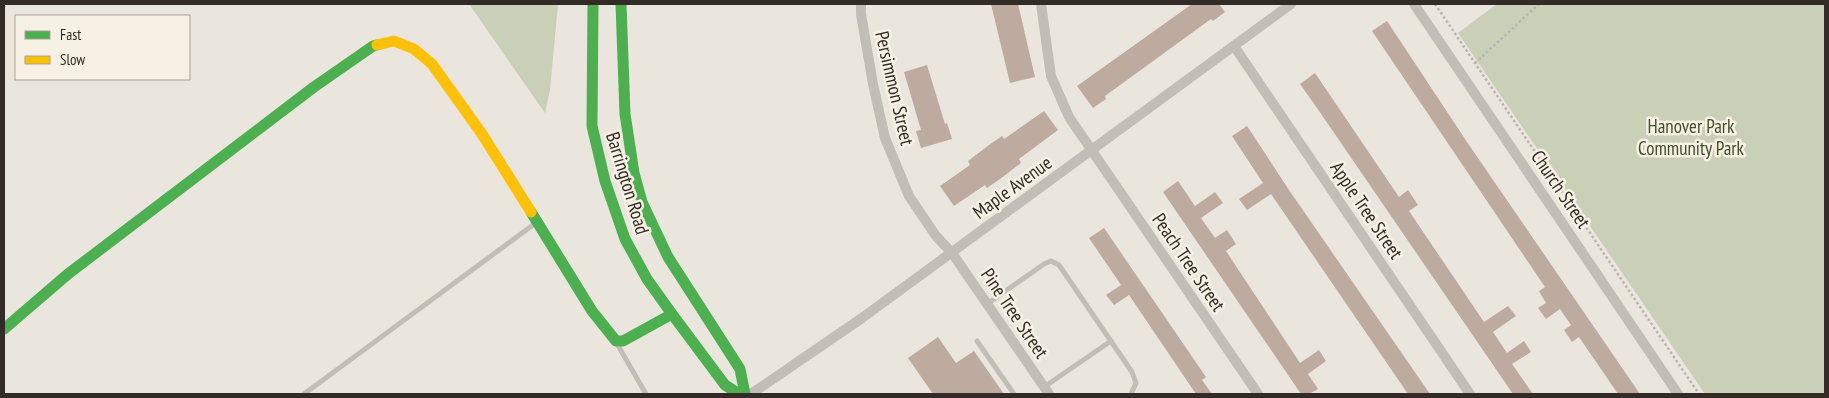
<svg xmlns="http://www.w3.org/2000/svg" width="1829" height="398" font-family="'PT Sans Narrow',sans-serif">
<rect width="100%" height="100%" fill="#eae5dd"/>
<!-- green -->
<g fill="#cacfb8">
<polygon points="469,4 558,4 550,90 545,113"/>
<polygon points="1497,4 1825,4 1825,394 1705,394 1458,33"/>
</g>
<!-- building -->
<g fill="#bdaba0">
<polygon points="991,4 1018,4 1035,77 1010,83"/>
<polygon points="1192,4 1219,4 1225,12 1213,21 1211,19 1105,96 1106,99 1093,108 1077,86"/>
<polygon points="1387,21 1467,142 1640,394 1618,394 1579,337 1572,342 1564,330 1571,325 1560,309 1546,319 1538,308 1546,303 1539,291 1545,287 1372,31"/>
<polygon points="927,65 945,124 947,123 952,139 921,148 916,131 921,130 904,72"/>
<polygon points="1315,73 1399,197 1408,190 1418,205 1409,211 1484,322 1508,306 1516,316 1493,332 1507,353 1524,341 1531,352 1512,364 1533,394 1513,394 1317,108 1300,84"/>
<polygon points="1044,111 1058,130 1019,159 1021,163 1000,179 987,188 985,185 954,206 940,186 970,165 968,161 989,145 1002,136 1004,139"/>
<polygon points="1247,126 1289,190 1430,394 1408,394 1271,194 1247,210 1239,199 1263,183 1232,136"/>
<polygon points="1178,181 1195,206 1215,192 1223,203 1201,218 1215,238 1227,230 1236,244 1226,251 1300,363 1319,350 1326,361 1308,374 1318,389 1309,394 1301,394 1163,192"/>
<polygon points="1104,228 1206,377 1202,380 1212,394 1196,394 1129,295 1114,305 1106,295 1121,285 1089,238"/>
<polygon points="938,337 956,363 974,351 1004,394 933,394 908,358"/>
</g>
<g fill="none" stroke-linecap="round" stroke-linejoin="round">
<!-- path -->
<g stroke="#bbb5af" stroke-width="2.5" stroke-dasharray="2.5 2.5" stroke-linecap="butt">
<polyline points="1435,4 1699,394"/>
<polyline points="1475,63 1539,4"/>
</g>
<!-- lane -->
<g stroke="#c2bdb7" stroke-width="5">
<polyline points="987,304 1044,264 1051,261 1059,265 1132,372 1136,383 1131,394"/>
<polyline points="977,341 1014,394"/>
<polyline points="616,342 646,394"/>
<polyline points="1044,387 1111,341"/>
<polyline points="304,394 537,222"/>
</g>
<!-- street -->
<g stroke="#c2bdb7" stroke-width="10">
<polyline points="861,4 861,14 873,84 885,138 909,196 936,236 952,253 1049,394"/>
<polyline points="1041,4 1051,76 1069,117 1258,394"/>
<polyline points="1414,4 1678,394"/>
<polyline points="1234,46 1470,394"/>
<polyline points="751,394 862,318 1291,4"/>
</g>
<!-- fast -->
<g stroke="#4caf50" stroke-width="11">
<polyline points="593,4 592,126 605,181 625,239 647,279 672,314 725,385 739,394"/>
<polyline points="621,4 625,114 634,173 642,202 668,257 740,369 745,394"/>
<polyline points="531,212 592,311 616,341 623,341 672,314"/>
<polyline points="4,329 68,274 314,87 373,46 377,45"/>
</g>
<!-- slow -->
<polyline stroke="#ffc107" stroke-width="11" points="377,45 394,41 414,49 432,64 482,134 531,212"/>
<!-- rail -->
<polyline stroke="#aaa5a1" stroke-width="4" stroke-dasharray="1 4" stroke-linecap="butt" points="4,6 6,4"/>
</g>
<g text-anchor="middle" stroke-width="5" stroke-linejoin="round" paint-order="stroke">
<!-- street labels -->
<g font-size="19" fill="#322b26" stroke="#f7f0e4">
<text transform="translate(895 88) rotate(77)" y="7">Persimmon Street</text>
<text transform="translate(628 183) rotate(73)" y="7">Barrington Road</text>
<text transform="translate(1012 187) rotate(-36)" y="7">Maple Avenue</text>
<text transform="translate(1561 189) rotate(56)" y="7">Church Street</text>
<text transform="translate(1367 210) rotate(56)" y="7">Apple Tree Street</text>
<text transform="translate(1189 262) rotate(56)" y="7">Peach Tree Street</text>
<text transform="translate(1015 313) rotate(56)" y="7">Pine Tree Street</text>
</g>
<!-- park labels -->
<g font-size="19" fill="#404f2b" stroke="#f7f0e4">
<text x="1691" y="133">Hanover Park<tspan x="1691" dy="22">Community Park</tspan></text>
</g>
</g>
<!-- border -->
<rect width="1829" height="398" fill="none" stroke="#322b26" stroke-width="10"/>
<!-- legend -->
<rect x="15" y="15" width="175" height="65" fill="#f7f0e4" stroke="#a8a198"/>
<rect x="25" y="31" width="25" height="8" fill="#4caf50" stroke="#a8a198"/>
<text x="60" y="40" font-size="15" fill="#322b26">Fast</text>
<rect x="25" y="56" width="25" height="8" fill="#ffc107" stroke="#a8a198"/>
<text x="60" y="65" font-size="15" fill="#322b26">Slow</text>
</svg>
